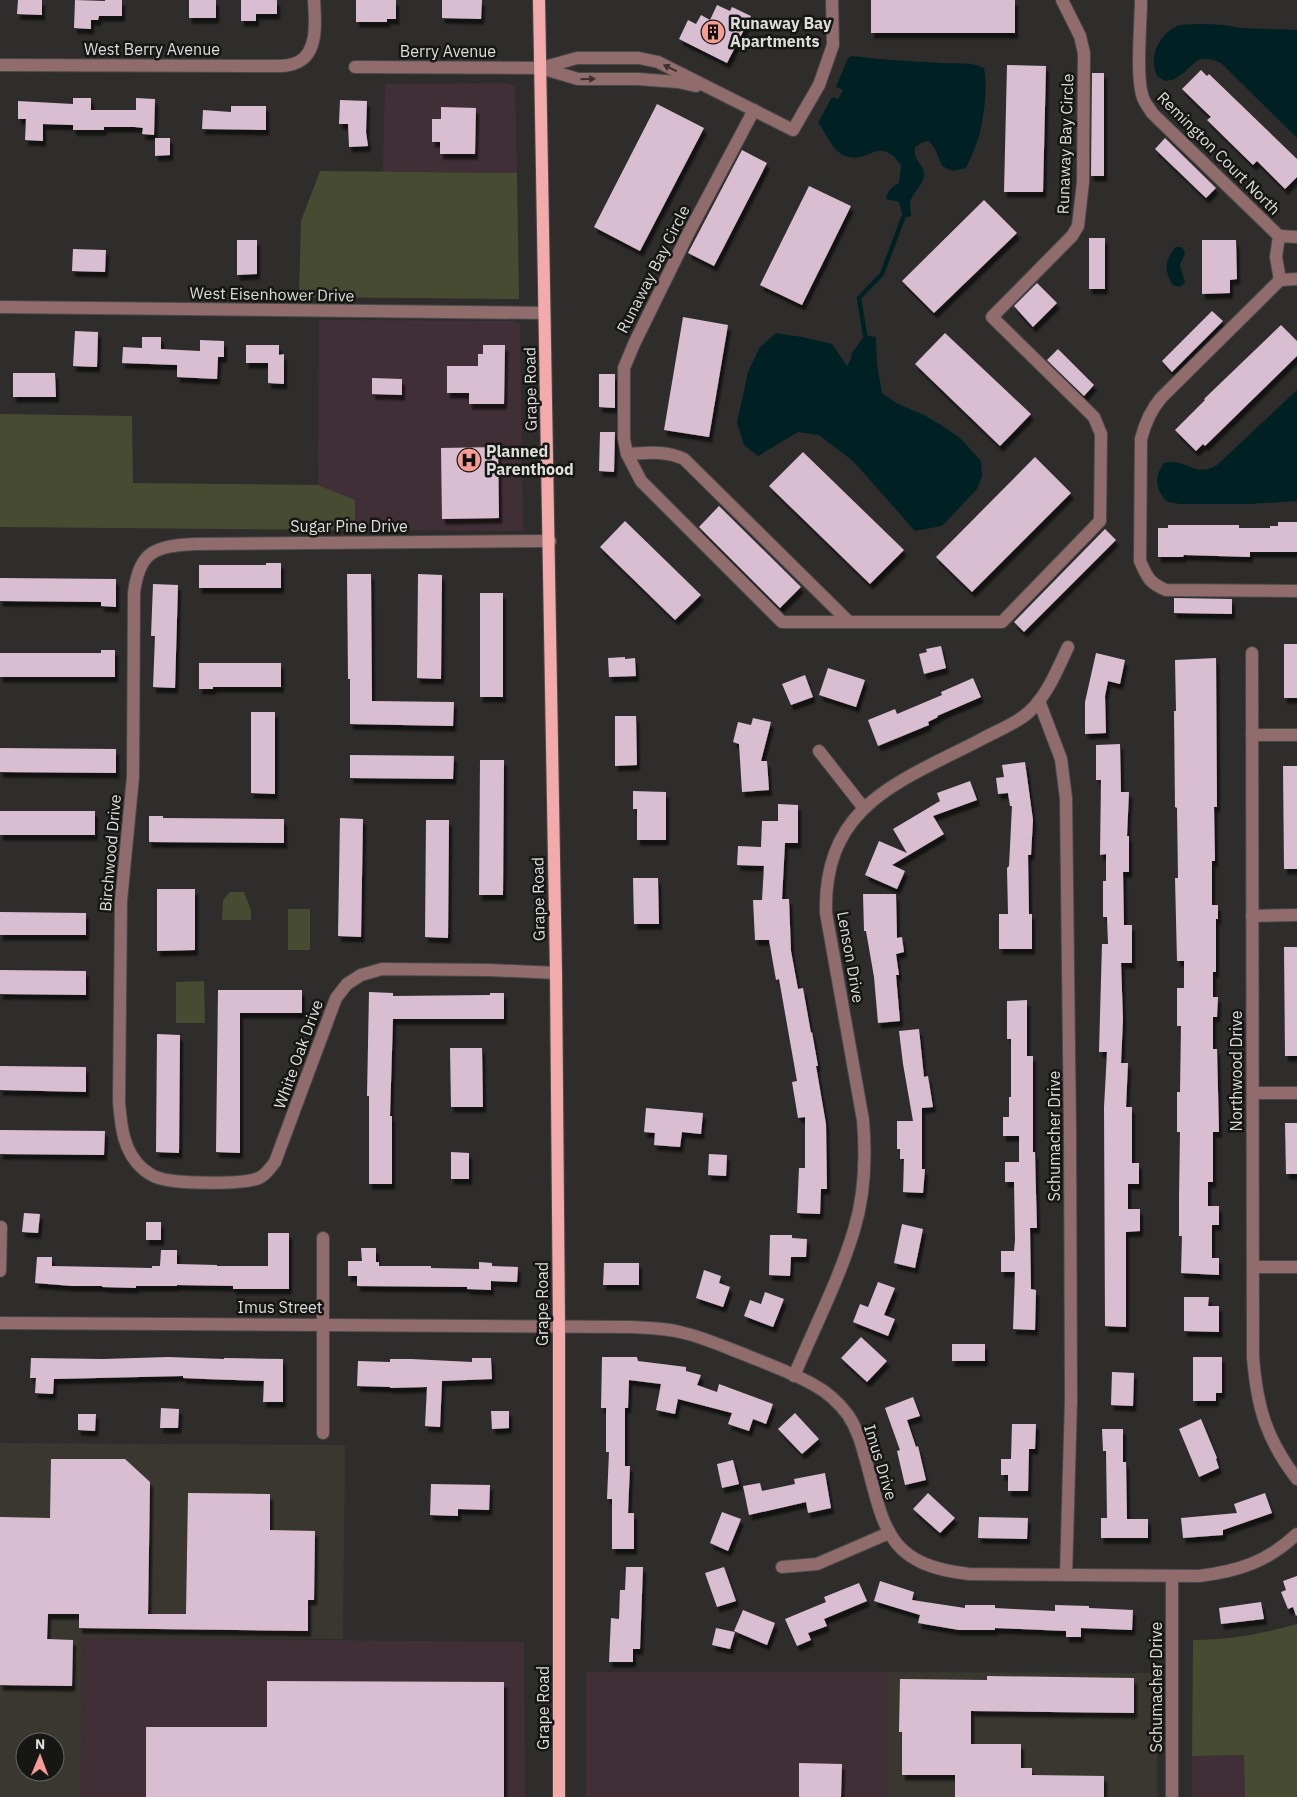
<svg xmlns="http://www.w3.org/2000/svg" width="1297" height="1797" font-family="'IBM Plex Sans',sans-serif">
<defs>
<filter id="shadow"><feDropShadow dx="3" dy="5.5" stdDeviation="1" flood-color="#0009"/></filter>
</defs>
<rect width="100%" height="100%" fill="#2e2d2b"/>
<!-- commercial -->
<g fill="#412f37">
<polygon points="509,83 515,87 517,173 383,172 385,84"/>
<polygon points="319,320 512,321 520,324 523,531 355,530 355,500 318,485"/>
<polygon points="83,1638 524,1642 525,1797 80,1797"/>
<rect x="586" y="1672" width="302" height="125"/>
<polygon points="1245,1755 1245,1797 1192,1797 1192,1756"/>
</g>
<!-- built -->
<g fill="#39372f" fill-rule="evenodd">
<path d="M0,1443l345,2 -2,194 -260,-1 -3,159h-80zM25,1742h30v30h-30z"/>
<polygon points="888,1672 1157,1673 1157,1797 888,1797"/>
</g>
<!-- green -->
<g fill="#474b32">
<polygon points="320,171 517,173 519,299 299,297 301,221"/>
<polygon points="0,414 132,416 133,483 318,485 355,500 355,530 0,527"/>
<polygon points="230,892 244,892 251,910 251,920 222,920 223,900"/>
<rect x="288" y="909" width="22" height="41"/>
<polygon points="204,981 205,1023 176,1023 176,982"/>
<path d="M1297,1624v173h-52l-1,-42 -52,1 1,-116c36,0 70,-6 104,-16z"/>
</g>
<!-- water -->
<g fill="#002124">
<path d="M1205,24l20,1 15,3 57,2v108l-76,-75c-27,-12 -25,4 -45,15 -3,2 -8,2 -11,3l-8,-5c-1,-3 -3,-7 -3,-11 -2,-16 10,-36 27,-40 7,-1 16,-1 24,-1z"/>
<path d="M852,56c29,4 60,5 89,7 14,1 30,-2 43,5 4,20 0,54 -7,74 -3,9 -7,17 -11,26l-13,3 -11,-5 -7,-17 -6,-8 -6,1 -8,5c-1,15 6,14 9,25 2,12 -13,21 -14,32 0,4 1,9 1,12l-8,2 -4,-16 -13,-3c1,-8 6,-12 13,-16l2,-18c-23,-31 -31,0 -56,-9 -14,-6 -18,-23 -27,-33l14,-26 6,2 5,-9 -7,-3 12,-29z"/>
<path d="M1176,247h5c8,6 1,11 -1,18l5,18 -5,4 -7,-2c-9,-13 -9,-26 3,-38z"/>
<polygon points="776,333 802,337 832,344 847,366 851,359 852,353 865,335 876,337 877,364 882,393 898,404 924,415 941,425 960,438 981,461 982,476 977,489 942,526 915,531 853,461 819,435 798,432 758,456 744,445 737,423 748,372 760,347"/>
<path d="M1297,390v111l-47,3h-71l-13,-3c-11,-13 -12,-24 -2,-38 22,-6 31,16 53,2z"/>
</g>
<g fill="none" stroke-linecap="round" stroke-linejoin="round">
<!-- stream -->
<polyline stroke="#002124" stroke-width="4.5" points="865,335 859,298 882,274 903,218"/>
</g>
<!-- building -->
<g fill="#d9bed1" filter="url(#shadow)">
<polygon points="18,0 42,0 42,15 17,14"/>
<polygon points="75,0 105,1 105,0 122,0 122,16 99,16 98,20 91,20 91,29 74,28"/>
<rect x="189" y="0" width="27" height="18"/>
<polygon points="241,0 277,0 277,14 256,14 256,21 241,21"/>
<polygon points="356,0 396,0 396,19 387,19 387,22 356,22"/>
<polygon points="442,0 482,0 481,19 442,18"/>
<rect x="871" y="0" width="144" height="33"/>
<polygon points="717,5 730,11 732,7 751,16 727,63 679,39 688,20 696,24 701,15 710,20"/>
<polygon points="1007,65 1046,66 1043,192 1004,192"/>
<polygon points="1201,70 1207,76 1209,74 1297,159 1297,177 1285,189 1257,161 1253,165 1207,120 1211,117 1182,89"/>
<polygon points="1092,73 1104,73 1104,176 1091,176"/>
<polygon points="73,98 91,98 91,110 136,110 136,98 155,99 154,135 142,134 143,128 135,127 104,127 104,130 73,130 73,125 43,124 43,141 25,140 26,119 18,119 18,101 73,104"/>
<polygon points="340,100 367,101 366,132 368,146 349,147 348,124 339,124"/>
<polygon points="657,104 704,128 640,251 594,227"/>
<polygon points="231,106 266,106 266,130 202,129 203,110 231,112"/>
<polygon points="441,107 476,108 475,154 440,154 440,142 432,142 432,119 441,119"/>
<polygon points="155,138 170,138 170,155 155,156"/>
<polygon points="1165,138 1216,188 1206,198 1155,149"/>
<polygon points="742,150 767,163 714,266 688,253"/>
<polygon points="809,186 851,206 802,305 760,285"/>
<polygon points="984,200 1017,233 934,313 902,281"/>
<rect x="1089" y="238" width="16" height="51"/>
<polygon points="237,240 257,240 257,274 237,275"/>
<polygon points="1202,240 1236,240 1237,279 1230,280 1230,293 1202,294"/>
<polygon points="73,249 106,250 105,272 72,271"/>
<polygon points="1037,283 1057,303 1033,327 1014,306"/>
<polygon points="1212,311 1223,321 1172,372 1162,361"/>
<polygon points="683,317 728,325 709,437 664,430"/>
<polygon points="1281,325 1297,341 1297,356 1205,446 1203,444 1196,451 1175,430 1205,400 1204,399"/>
<polygon points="75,331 98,332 97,367 73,366"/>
<polygon points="945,333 1031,414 1000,446 915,364"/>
<polygon points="142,337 161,337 161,349 200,351 200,340 224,341 224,357 218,357 217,379 177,377 177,365 122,363 123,347 142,348"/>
<polygon points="246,345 279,345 279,355 284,354 284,384 268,383 268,363 246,363"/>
<polygon points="483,345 505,345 504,404 469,404 469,393 447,393 447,366 478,366 478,354 483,354"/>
<polygon points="1058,349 1094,385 1084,396 1047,360"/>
<polygon points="13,373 55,373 56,397 13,397"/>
<polygon points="599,374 615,374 615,408 599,407"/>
<polygon points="372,378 402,379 402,395 372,394"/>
<polygon points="600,432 615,432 614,472 599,471"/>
<polygon points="498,447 499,518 442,519 441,448"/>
<polygon points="803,452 904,550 870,584 769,486"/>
<polygon points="1035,457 1071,493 972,592 936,557"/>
<polygon points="719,506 801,587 780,608 699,527"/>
<polygon points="625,521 701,595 675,620 600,547"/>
<polygon points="1278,522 1297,522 1297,552 1250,552 1250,557 1184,555 1183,557 1158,557 1158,528 1168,528 1168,525 1239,525 1239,528 1270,528 1270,526 1278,526"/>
<polygon points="1105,529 1116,540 1024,632 1014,622"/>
<polygon points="266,563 281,563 281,588 199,588 199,565 266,565"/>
<polygon points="347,574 371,574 372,701 454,702 453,726 350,724 350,679 348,679"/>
<polygon points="418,574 442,575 441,679 417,678"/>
<polygon points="0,578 116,579 116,607 101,606 101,602 0,601"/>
<polygon points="153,584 178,585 175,688 153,687 155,636 151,636"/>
<rect x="480" y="593" width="23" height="104"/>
<polygon points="1174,598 1232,599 1232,614 1174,613"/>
<rect x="1284" y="644" width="13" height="54"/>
<polygon points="941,646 946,668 924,674 919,654 927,652 926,649"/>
<polygon points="101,650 115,650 115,677 0,677 0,653 101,653"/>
<polygon points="1096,653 1125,660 1120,684 1108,681 1105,696 1106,733 1085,734 1085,702"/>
<polygon points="625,657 625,659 635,658 636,676 609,677 608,658"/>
<polygon points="1216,658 1217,807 1214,807 1215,861 1212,861 1212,905 1218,905 1218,919 1216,919 1216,972 1213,972 1213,997 1218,997 1217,1017 1213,1017 1213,1049 1217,1049 1219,1132 1213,1132 1213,1182 1208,1182 1208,1206 1219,1206 1219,1225 1212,1225 1212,1258 1219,1258 1219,1275 1181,1273 1182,1236 1179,1236 1179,1197 1180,1132 1177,1132 1177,1092 1180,1092 1181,1026 1177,1026 1177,988 1184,988 1184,961 1177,961 1175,878 1178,878 1177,808 1175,807 1174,711 1176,711 1175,660"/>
<polygon points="199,663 281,663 281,687 213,687 213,689 199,689"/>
<polygon points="828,668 865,680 856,707 819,695"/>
<polygon points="805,675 813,697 791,705 782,684"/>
<polygon points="973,678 981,697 937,716 938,717 928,722 929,725 878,746 868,720 895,709 897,714 942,695 941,692"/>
<polygon points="251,712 275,712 275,794 251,793"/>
<polygon points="615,716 636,716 637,765 615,766"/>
<polygon points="753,718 771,722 761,761 767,761 769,790 742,792 739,744 733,742 738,722 751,725"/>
<polygon points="1120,744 1121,792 1129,792 1127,836 1129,836 1129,872 1123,872 1124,925 1132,925 1132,963 1121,963 1123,1019 1121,1063 1128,1063 1126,1107 1132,1107 1132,1163 1139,1163 1139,1184 1128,1184 1128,1209 1140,1209 1140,1231 1126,1232 1126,1327 1105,1326 1104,1107 1107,1052 1099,1052 1102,944 1108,944 1107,917 1103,917 1103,881 1106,881 1106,854 1100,855 1101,780 1096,780 1096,745"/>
<polygon points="0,748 116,749 116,773 0,772"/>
<polygon points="350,755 454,756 453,779 350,778"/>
<polygon points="480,760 504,760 503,895 479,895"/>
<polygon points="1025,762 1033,820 1031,855 1028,855 1029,914 1032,914 1032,949 999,949 999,914 1008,914 1007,868 1009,866 1012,806 1010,806 1008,793 998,794 996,778 1004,777 1002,765"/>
<polygon points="1283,766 1297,766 1297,869 1284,869"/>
<polygon points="970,781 977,800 933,816 944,834 892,865 905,871 897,889 865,875 879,841 907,853 893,829 940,801 937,793"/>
<polygon points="633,791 666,792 666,840 637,840 637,809 633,809"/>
<polygon points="778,804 798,805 798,843 785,843 782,899 789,899 791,951 798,989 803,988 811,1033 812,1032 818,1066 816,1066 826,1124 827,1189 821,1189 820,1214 797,1213 799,1168 805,1168 805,1117 798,1118 792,1082 797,1081 779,979 776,980 769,940 755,940 753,900 762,900 764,866 737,865 738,846 761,847 762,821 778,821"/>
<rect x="0" y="811" width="95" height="24"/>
<polygon points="149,816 163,816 163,818 284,819 284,843 149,842"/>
<polygon points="340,818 363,819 361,937 338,936"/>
<polygon points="426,820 449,820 448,938 425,937"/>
<polygon points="633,878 658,878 659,924 634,924"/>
<polygon points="157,889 195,889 195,950 157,951"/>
<polygon points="863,894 896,894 897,938 902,937 904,952 896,954 899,975 896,975 900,1021 878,1023 874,977 866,931 864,931"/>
<polygon points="0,912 86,913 86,935 0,935"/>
<polygon points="1284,947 1297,947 1297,1056 1285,1056"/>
<polygon points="0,970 86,971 86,995 0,994"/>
<polygon points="218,990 302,990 302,1013 240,1013 240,1153 216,1152"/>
<polygon points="369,992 393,993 393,996 490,995 490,993 504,993 504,1019 393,1019 390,1116 392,1116 392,1184 369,1184 369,1096 367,1096"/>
<polygon points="1027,1000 1027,1056 1033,1056 1033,1152 1035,1152 1036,1193 1037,1228 1030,1228 1031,1289 1036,1290 1035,1330 1013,1329 1015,1272 1001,1272 1001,1251 1014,1251 1015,1240 1014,1182 1005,1182 1005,1162 1019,1162 1019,1136 1003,1136 1003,1117 1009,1117 1009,1097 1011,1097 1011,1039 1007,1039 1007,1001"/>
<polygon points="919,1029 924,1077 928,1076 933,1107 922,1108 922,1169 925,1169 923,1193 903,1192 904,1159 900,1159 900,1149 897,1149 897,1121 913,1121 903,1064 899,1031"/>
<polygon points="157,1034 180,1035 179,1153 156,1152"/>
<polygon points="450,1048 482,1048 483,1107 451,1107"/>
<polygon points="0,1066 86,1067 86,1092 0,1090"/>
<polygon points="646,1108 703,1113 701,1134 682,1132 680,1147 654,1145 655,1133 644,1132"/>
<polygon points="1285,1123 1297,1123 1297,1174 1286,1174"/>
<polygon points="0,1130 105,1131 104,1155 0,1154"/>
<polygon points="451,1152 469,1153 469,1179 451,1179"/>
<polygon points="709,1154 727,1155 726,1176 708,1175"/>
<polygon points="24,1213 40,1214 38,1233 22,1232"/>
<rect x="146" y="1222" width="15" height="18"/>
<polygon points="902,1224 923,1229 915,1268 894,1263"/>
<polygon points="268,1233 289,1233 289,1289 233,1289 233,1286 177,1285 177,1286 136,1286 136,1288 102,1287 102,1286 72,1286 35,1283 37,1257 52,1257 52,1266 152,1268 152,1266 160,1266 161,1250 177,1250 177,1264 217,1265 217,1266 268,1266"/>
<polygon points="770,1235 792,1235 792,1238 807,1239 806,1257 791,1257 790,1276 769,1275"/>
<polygon points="361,1248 376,1248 376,1262 379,1262 379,1266 431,1266 431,1268 479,1269 479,1262 492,1263 492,1266 518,1267 517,1282 491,1281 491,1290 467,1289 467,1287 357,1286 357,1276 348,1276 348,1261 362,1261"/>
<polygon points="604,1263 639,1263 639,1285 603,1285"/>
<polygon points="704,1270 721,1276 719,1283 730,1287 723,1307 696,1298"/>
<polygon points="878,1282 895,1288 884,1315 895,1319 888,1336 853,1322 860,1304 868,1307"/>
<polygon points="765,1292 784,1299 773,1327 744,1316 750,1300 761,1304"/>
<polygon points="1184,1297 1209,1297 1208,1306 1219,1306 1219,1332 1184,1331"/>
<polygon points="861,1337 887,1361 867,1382 841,1358"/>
<rect x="952" y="1344" width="33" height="17"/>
<polygon points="168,1357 224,1359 224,1358 283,1359 283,1402 263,1402 264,1381 205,1379 183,1378 183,1376 54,1379 53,1394 35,1393 36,1378 30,1378 31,1358 103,1359"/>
<polygon points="602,1357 637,1357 638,1361 686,1367 686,1371 701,1375 697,1385 717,1392 719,1384 773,1404 766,1424 753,1419 749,1431 728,1424 732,1413 678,1399 675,1414 656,1410 661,1384 629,1380 628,1408 625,1408 625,1466 630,1466 628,1513 634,1513 634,1549 612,1549 612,1499 607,1499 609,1452 606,1452 606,1408 601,1408"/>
<polygon points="1193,1357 1222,1357 1222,1393 1216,1393 1216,1401 1193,1401"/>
<polygon points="472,1358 491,1358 492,1379 442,1381 440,1427 425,1426 427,1387 390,1388 390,1387 357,1386 358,1361 390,1362 390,1359 411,1359 472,1362"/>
<polygon points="1112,1372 1134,1373 1133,1406 1111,1405"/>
<polygon points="913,1397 920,1416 907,1420 916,1447 918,1446 926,1480 905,1485 897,1451 900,1450 885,1408"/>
<polygon points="161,1408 179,1409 178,1428 160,1428"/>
<polygon points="491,1411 509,1411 509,1428 492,1429"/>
<polygon points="795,1413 819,1439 802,1454 778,1429"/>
<polygon points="78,1414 96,1414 95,1431 78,1430"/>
<polygon points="1201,1419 1217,1458 1216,1459 1219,1468 1199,1477 1179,1429"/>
<polygon points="1012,1424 1036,1424 1035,1449 1029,1449 1028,1491 1008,1491 1008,1475 1001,1475 1001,1459 1011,1459"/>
<polygon points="1102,1429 1123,1429 1123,1462 1126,1462 1127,1519 1148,1519 1148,1538 1101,1538 1101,1518 1107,1518 1106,1451 1103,1451"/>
<polygon points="51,1459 125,1459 150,1482 148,1614 186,1614 188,1493 270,1494 270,1530 315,1531 314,1600 308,1600 308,1631 79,1628 79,1614 48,1614 47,1639 73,1640 72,1686 0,1685 0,1517 50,1518"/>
<polygon points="733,1460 739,1484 722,1488 717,1464"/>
<polygon points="825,1473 831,1508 808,1513 806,1502 749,1515 743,1486 760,1483 762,1491 795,1484 794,1479"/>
<polygon points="431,1484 490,1485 489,1510 458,1509 458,1516 430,1515"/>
<polygon points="928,1493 955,1518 940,1533 913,1509"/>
<polygon points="1265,1493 1272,1513 1223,1530 1223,1535 1183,1538 1181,1518 1237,1513 1234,1504"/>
<polygon points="722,1512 741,1519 728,1551 710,1543"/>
<polygon points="979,1517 1028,1518 1027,1539 978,1538"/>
<polygon points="626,1567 643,1567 640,1649 633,1649 633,1662 609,1662 611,1618 619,1619 620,1590 625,1590"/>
<polygon points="724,1567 736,1601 717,1607 705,1573"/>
<polygon points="1297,1576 1297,1615 1296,1616 1293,1607 1288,1609 1281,1592 1286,1590 1283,1581"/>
<polygon points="880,1581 914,1592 912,1600 965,1608 965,1605 995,1605 995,1608 1055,1611 1055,1605 1089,1606 1089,1608 1133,1610 1132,1630 1081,1628 1081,1637 1066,1637 1066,1631 995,1628 995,1630 959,1630 918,1623 920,1615 874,1601"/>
<polygon points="859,1583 867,1601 824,1619 827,1626 808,1633 811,1640 797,1646 785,1619 826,1602 824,1597"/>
<polygon points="1261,1602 1264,1619 1221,1624 1219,1608"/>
<polygon points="743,1610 775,1623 767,1645 734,1631"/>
<polygon points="716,1628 735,1632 730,1649 712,1645"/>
<polygon points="987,1676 1134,1678 1134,1713 971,1711 971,1744 1021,1744 1021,1768 1032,1768 1032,1775 1104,1776 1104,1797 955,1797 955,1775 902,1775 902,1732 899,1732 900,1679 987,1680"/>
<polygon points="267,1681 504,1682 504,1797 146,1797 146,1727 267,1727"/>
<polygon points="799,1763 842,1764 841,1797 799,1797"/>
</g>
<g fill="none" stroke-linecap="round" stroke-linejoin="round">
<!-- minor casing -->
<g stroke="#4a4947" stroke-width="14">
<g id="minor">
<path d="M1141,0c0,23 -6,82 3,100 2,5 6,9 8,13l127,123"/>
<path d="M0,65l267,1c10,0 22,1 31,-4 21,-10 17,-43 16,-62"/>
<polyline points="355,67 541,68 577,58 639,58 658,62 793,130 819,85 833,45 832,0"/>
<polyline points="541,68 578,79 638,79 678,82 696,86"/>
<polyline points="754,110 688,234 634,344 624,368 624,439 627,454 641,481 782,622 1002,622 1100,521 1101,434 1094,417 992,317 1072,236 1078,226 1083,182 1084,53 1080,36 1062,0"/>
<polyline points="1279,236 1276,257 1280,280"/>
<polyline points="1279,236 1297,237"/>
<path d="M1280,280l-119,118c-11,13 -16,25 -20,41l-1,122c7,16 9,22 26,29l131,1"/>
<polyline points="1280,280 1297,279"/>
<polyline points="0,307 544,313"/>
<path d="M627,454c19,-1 39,-4 57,5l165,163"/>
<path d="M550,541l-355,3c-40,2 -56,7 -61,49l-1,184 -12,124 -2,201c2,24 4,50 24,67 4,3 9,7 13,8 16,7 87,8 103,1 7,-3 11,-10 16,-16l61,-164 11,-14 14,-9 21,-6 108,1 66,3"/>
<path d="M1252,653l1,704c4,50 13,82 44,122"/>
<polyline points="1039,701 1061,759 1066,798 1070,1133 1071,1400 1066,1575"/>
<polyline points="1252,735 1297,735"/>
<polyline points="819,751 863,807"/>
<polyline points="1252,916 1297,915"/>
<polyline points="1253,1093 1297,1093"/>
<polyline points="323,1238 323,1433"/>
<polyline points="1254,1267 1297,1267"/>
<polyline points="0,1271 1,1227"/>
<path d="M0,1323l631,4c16,1 33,1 49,5 23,5 45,15 68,24 22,9 45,17 66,29 13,7 25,18 34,30 10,15 14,31 19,49 18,69 23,101 102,110l230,2c40,-5 68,-14 98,-42"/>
<path d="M794,1376c20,-48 45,-96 60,-146 11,-35 12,-74 9,-110l-37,-207c-3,-108 73,-131 154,-173 16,-9 36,-16 49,-28 19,-18 28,-42 39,-65"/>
<polyline points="782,1567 817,1564 889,1533"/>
<polyline points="1172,1577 1172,1797"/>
</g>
</g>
<!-- major casing -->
<g stroke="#4a4947" stroke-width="14">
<polyline id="major" points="539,0 556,973 559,1327 559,1797"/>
</g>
<!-- minor -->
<use href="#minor" stroke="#906c6d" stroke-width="12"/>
<!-- major -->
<use href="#major" stroke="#f2aaab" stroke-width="12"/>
</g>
<!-- one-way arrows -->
<defs><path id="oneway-solid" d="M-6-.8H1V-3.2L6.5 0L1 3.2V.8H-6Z" transform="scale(1.25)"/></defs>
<g fill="#3b302f">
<use href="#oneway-solid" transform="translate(670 68) rotate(-154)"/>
<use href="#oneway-solid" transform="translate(588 79) rotate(-1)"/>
</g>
<!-- icons -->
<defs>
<g id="building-disc" transform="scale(1.25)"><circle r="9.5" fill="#f59c95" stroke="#161614"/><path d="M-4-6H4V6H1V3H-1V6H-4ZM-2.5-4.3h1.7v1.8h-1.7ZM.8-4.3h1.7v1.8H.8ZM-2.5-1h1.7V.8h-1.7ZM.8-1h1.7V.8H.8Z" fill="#111"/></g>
<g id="hospital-disc" transform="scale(1.25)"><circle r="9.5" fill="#f59c95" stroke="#161614"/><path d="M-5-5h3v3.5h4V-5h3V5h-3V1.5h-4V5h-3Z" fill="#111"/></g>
</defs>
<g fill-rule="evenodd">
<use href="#building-disc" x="713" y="32"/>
<use href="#hospital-disc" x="469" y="460"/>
</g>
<g text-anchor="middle" stroke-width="5" stroke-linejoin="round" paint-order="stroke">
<!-- poi labels -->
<g font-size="16" font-weight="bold" fill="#dddddb" stroke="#161614" text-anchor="start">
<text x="730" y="29">Runaway Bay<tspan x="730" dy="18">Apartments</tspan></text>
<text x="486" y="457">Planned<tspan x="486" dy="18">Parenthood</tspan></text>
</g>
<!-- street labels -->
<g font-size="16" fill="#dddddb" stroke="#161614">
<text x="152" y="55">West Berry Avenue</text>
<text x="448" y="57">Berry Avenue</text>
<text transform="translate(1065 144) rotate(-88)" y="6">Runaway Bay Circle</text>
<text transform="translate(1219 153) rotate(45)" y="6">Remington Court North</text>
<text transform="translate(653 269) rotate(-63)" y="6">Runaway Bay Circle</text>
<text transform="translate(272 294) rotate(1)" y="6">West Eisenhower Drive</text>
<text transform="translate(530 389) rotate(-91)" y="6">Grape Road</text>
<text x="349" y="532">Sugar Pine Drive</text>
<text transform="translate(110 853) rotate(-85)" y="6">Birchwood Drive</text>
<text transform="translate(538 899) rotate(-91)" y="6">Grape Road</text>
<text transform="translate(851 957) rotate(80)" y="6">Lenson Drive</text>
<text transform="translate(298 1054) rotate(-70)" y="6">White Oak Drive</text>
<text transform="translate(1236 1071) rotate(-90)" y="6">Northwood Drive</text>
<text transform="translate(1054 1136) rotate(-90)" y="6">Schumacher Drive</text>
<text transform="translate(542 1304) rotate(-90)" y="6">Grape Road</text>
<text x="280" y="1313">Imus Street</text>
<text transform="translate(881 1462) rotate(73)" y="6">Imus Drive</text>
<text transform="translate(1156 1687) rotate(-90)" y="6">Schumacher Drive</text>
<text transform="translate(543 1708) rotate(-90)" y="6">Grape Road</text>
</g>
</g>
<!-- north arrow -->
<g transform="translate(40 1757) rotate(1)"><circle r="24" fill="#161614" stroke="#666664"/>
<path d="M0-4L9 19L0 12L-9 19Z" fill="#f59c95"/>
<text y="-8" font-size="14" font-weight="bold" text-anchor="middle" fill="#dddddb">N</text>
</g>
</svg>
